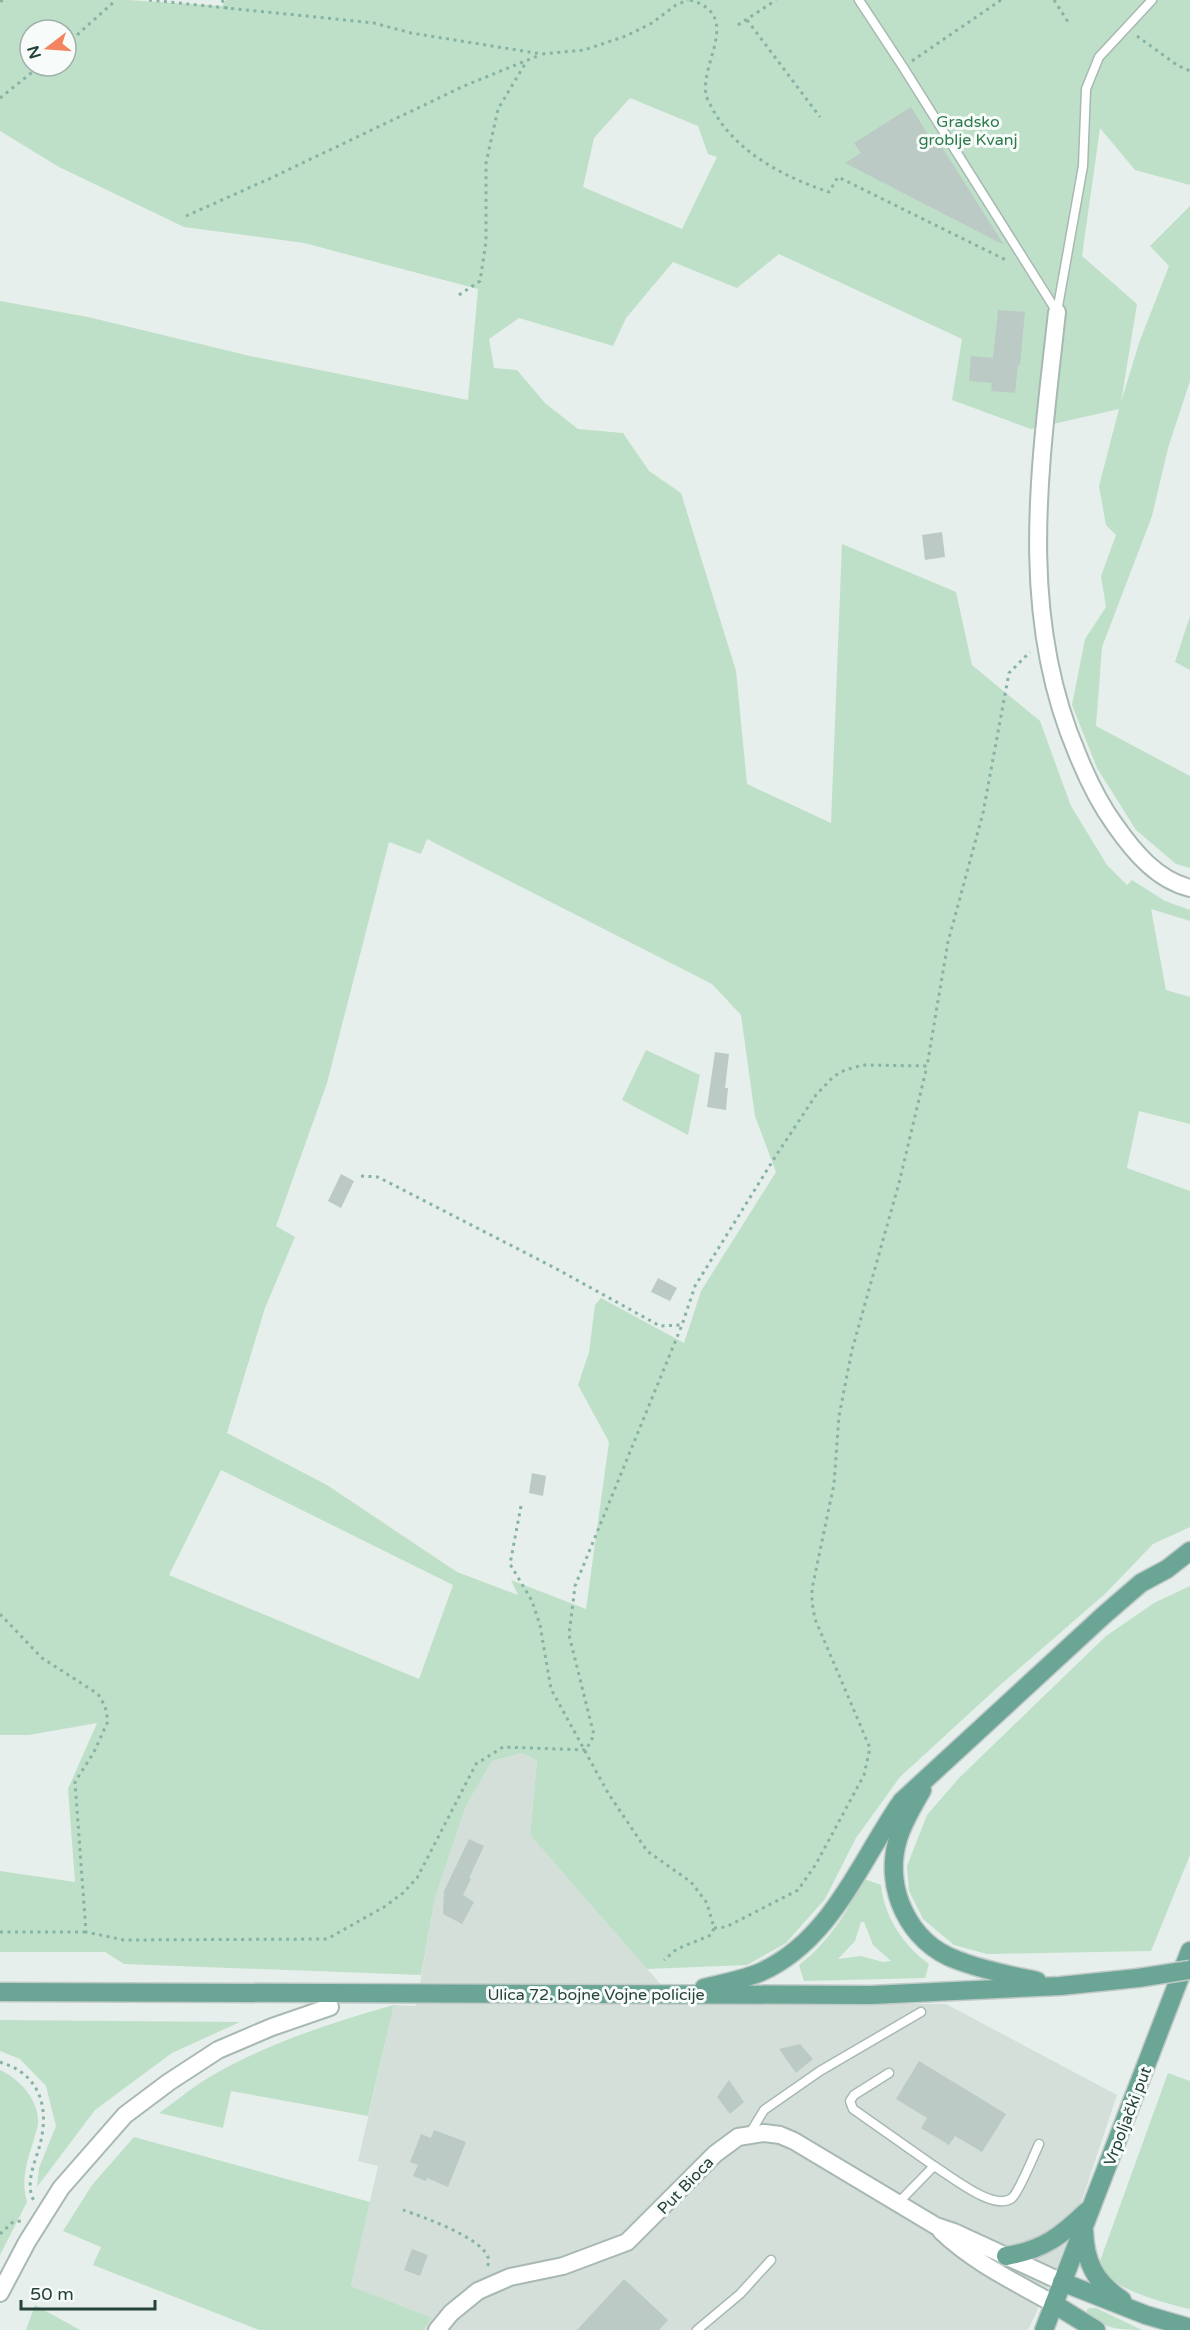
<svg xmlns="http://www.w3.org/2000/svg" width="1190" height="2330" font-family="'Varela Round',sans-serif">
<rect width="100%" height="100%" fill="#e6efeb"/>
<!-- built -->
<polygon fill="#d4dfda" points="522,1753 537,1761 530,1835 678,2004 946,2004 1117,2095 1080,2206 1054,2274 1028,2330 423,2330 431,2318 351,2286 378,2166 358,2161 394,2005 416,2006 435,1898 466,1806 492,1761"/>
<!-- green -->
<g fill="#bfe0c8" fill-rule="evenodd">
<path d="M0,0h128l94,6 4,-6h964v185l-55,-15 -35,-42 -18,128 55,48 -16,98 18,-59 30,-77 -19,-20 40,-40v175l-22,67 -16,68 -50,131 -6,79 94,50v92l-14,-4 -40,-34 -39,-62 -25,-63 13,-66 21,-32 -5,-31 15,-41 -10,-10 -7,-39 20,-77 -88,20 -79,-29 10,-61 -183,-85 -42,34 -64,-26 -47,56 -13,28 -94,-28 -30,21 5,29 23,2 28,33 33,26 45,4 26,38 32,22 55,178 11,113 84,39 11,-279 114,48 16,73 68,56 31,85 36,59 20,20 5,-5 33,21 25,9v11l-39,-12 15,81 24,7v127l-51,-13 -12,57 63,23v336l-37,17 -47,49 -108,94 -98,90 -44,61 -31,61 -39,44 -39,22 -100,4 -117,-134 7,-74 -15,-8 -30,8 -26,45 -31,92 -14,77 -297,-11 -19,-12h-105v-81l75,11 -7,-93 29,-66 -68,12h-29v-1434l88,16 162,39 218,44 10,-111 -174,-46 -120,-16 -125,-60 -59,-36zM30,30h36v36h-36zM630,98l68,28 10,28 9,3 -35,72 -99,-42 11,-49zM427,839l285,145 29,31 14,101 21,56 -75,119 -17,52 -83,-45 -6,7 -6,47 -11,33 31,57 -23,167 -75,-29 7,15 -61,-23 -130,-87 -100,-52 38,-125 30,-71 -19,-11 51,-143 62,-241 32,12zM221,1470l232,115 -34,94 -250,-104z"/>
<polygon points="1190,616 1190,670 1175,662"/>
<polygon points="646,1050 700,1075 688,1135 622,1100"/>
<polygon points="1190,1586 1190,1855 1151,1951 987,1954 954,1945 923,1919 909,1891 907,1866 927,1815 959,1778 1106,1636 1154,1603"/>
<path d="M864,1879l17,6c3,32 23,61 48,79l-4,14 -121,3 -5,-16c29,-22 49,-54 65,-86zM861,1922h3l9,23 18,16 -8,1 -22,-6 -23,3 17,-18z"/>
<path d="M394,2005l-26,111 -137,-25 -8,37 -64,-15c16,-11 32,-25 49,-35 57,-34 122,-55 186,-73z"/>
<polygon points="0,2020 240,2022 172,2053 95,2110 37,2187 39,2168 56,2126 46,2086 20,2059 0,2051"/>
<path d="M0,2070c20,9 40,31 38,55 -1,5 -4,12 -5,18 -7,20 -12,38 -6,59l-27,53z"/>
<path d="M1168,2073l22,8v228c-22,-5 -69,-17 -84,-35 -3,-3 -4,-9 -6,-13z"/>
<polygon points="134,2137 370,2202 351,2286 432,2318 423,2330 259,2330 93,2265 101,2247 63,2231 92,2185"/>
<polygon points="35,2305 80,2330 26,2330"/>
<path d="M1091,2308h5l46,22c-21,0 -39,-1 -55,-17v-4z"/>
</g>
<!-- building -->
<g fill="#bbcac4">
<polygon points="911,107 929,136 933,133 1004,245 845,163 861,153 854,143"/>
<polygon points="998,310 1025,312 1020,365 1018,365 1015,393 991,391 992,383 969,381 971,356 993,358"/>
<polygon points="942,532 945,557 925,560 922,535"/>
<polygon points="715,1052 729,1054 725,1088 728,1088 726,1110 707,1107"/>
<polygon points="341,1174 354,1181 341,1208 328,1201"/>
<polygon points="658,1278 677,1288 670,1301 651,1292"/>
<polygon points="532,1473 546,1476 543,1496 529,1493"/>
<polygon points="469,1839 484,1846 469,1878 471,1879 463,1895 474,1902 462,1924 443,1914 444,1891"/>
<polygon points="800,2044 813,2059 796,2073 779,2049"/>
<polygon points="919,2061 1006,2114 982,2152 955,2136 949,2145 921,2128 927,2118 896,2099"/>
<polygon points="729,2080 744,2102 730,2114 717,2097"/>
<polygon points="434,2130 466,2142 448,2187 427,2178 426,2181 413,2176 418,2165 410,2162 421,2134 431,2138"/>
<polygon points="412,2249 428,2255 420,2276 404,2270"/>
<polygon points="624,2279 668,2320 659,2330 577,2330"/>
</g>
<g fill="none" stroke-linecap="round" stroke-linejoin="round">
<!-- service casing -->
<g stroke="#a8b8b2" stroke-width="11">
<g id="service">
<polyline points="859,0 903,67 1057,312"/>
<polyline points="1057,312 1083,166 1086,89 1099,57 1152,0"/>
<polyline points="889,2073 854,2095 850,2101 853,2109 934,2166"/>
<polyline points="750,2133 764,2110 820,2071 921,2012"/>
<path d="M897,2204l37,-38c17,10 60,46 78,32 7,-6 22,-43 27,-54"/>
<polyline points="697,2330 740,2294 771,2260"/>
</g>
</g>
<!-- minor casing -->
<g stroke="#a8b8b2" stroke-width="20">
<g id="minor">
<path d="M1057,312c-16,149 -41,298 20,441 10,25 22,50 38,72 19,27 42,55 75,63"/>
<path d="M941,2231c32,31 74,51 113,73"/>
<polyline points="0,2293 27,2242 61,2188 125,2115 169,2082 218,2050 272,2027 330,2007"/>
<polyline points="437,2330 451,2313 478,2291 510,2277 563,2266 627,2242 715,2154 738,2137 764,2133 780,2135 794,2141 936,2226 954,2232 1062,2282"/>
</g>
</g>
<!-- primary casing -->
<g stroke="#c2cac8" stroke-width="21">
<g id="primary">
<path d="M922,1790c-9,16 -19,32 -24,49 -15,49 11,104 59,121 25,10 53,15 80,21"/>
<path d="M704,1988c19,-5 39,-8 57,-16 71,-32 99,-111 141,-171l202,-186 37,-32 26,-14 23,-18"/>
<polyline points="0,1992 871,1995 1060,1986 1138,1978"/>
<path d="M1084,2231c1,31 11,51 38,69"/>
<path d="M1006,2256c37,-6 55,-20 81,-45"/>
<polyline points="1062,2282 1146,2315 1190,2328"/>
<polyline points="1054,2304 1096,2330"/>
<polyline points="1044,2330 1190,1951"/>
</g>
</g>
<!-- path -->
<g stroke="#86b3a5" stroke-width="3" stroke-dasharray="3 4.5" stroke-linecap="butt">
<polyline points="149,0 374,23 411,33 542,54 584,50 626,36 652,23 676,5 688,0"/>
<polyline points="222,0 227,9"/>
<path d="M690,0c53,15 10,62 16,95 1,4 4,9 6,13 23,44 72,69 117,84l9,-15 170,84"/>
<polyline points="1054,0 1070,25"/>
<polyline points="0,1 5,0"/>
<polyline points="747,20 820,117"/>
<polyline points="738,25 776,0"/>
<polyline points="1137,36 1177,65 1190,71"/>
<polyline points="66,45 116,0"/>
<polyline points="912,61 1001,0"/>
<polyline points="0,98 40,66"/>
<polyline points="186,216 271,178 464,86 540,55"/>
<polyline points="459,295 480,281 486,242 486,163 498,109 525,64"/>
<polyline points="361,1176 378,1177 555,1268 660,1326 682,1325"/>
<polyline points="521,1506 510,1564 532,1601 540,1625 551,1689 608,1793 647,1851 691,1882 707,1903 714,1928 711,1935 677,1949 664,1960"/>
<polyline points="0,1614 42,1658 98,1694 105,1706 108,1721 94,1752 75,1782 86,1932 124,1940 327,1939 384,1907 403,1893 417,1878 476,1764 503,1747 586,1750 594,1735 569,1635 575,1586 682,1325 695,1286 777,1154 816,1095 833,1077 845,1070 863,1065 927,1066 948,942 983,813 1009,673 1030,652"/>
<polyline points="714,1928 726,1927 798,1890 816,1864 864,1775 870,1748 815,1619 812,1602 812,1589 834,1484 839,1416 852,1350 899,1183 927,1066"/>
<polyline points="0,1932 85,1932"/>
<path d="M0,2062c7,3 15,5 21,10 25,18 26,49 18,76 -5,17 -14,36 -5,53"/>
<path d="M403,2210c20,7 74,26 84,45 3,5 1,9 0,14"/>
<polyline points="0,2234 13,2222 21,2221"/>
</g>
<!-- service -->
<use href="#service" stroke="#fff" stroke-width="8"/>
<!-- minor -->
<use href="#minor" stroke="#fff" stroke-width="16"/>
<!-- primary -->
<use href="#primary" stroke="#6aa596" stroke-width="18"/>
<!-- primary-bridge casing -->
<g stroke="#c2cac8" stroke-width="21" stroke-linecap="butt">
<polyline id="primary-bridge" points="1138,1978 1190,1970"/>
</g>
<!-- primary-bridge -->
<use href="#primary-bridge" stroke="#6aa596" stroke-width="18"/>
</g>
<g text-anchor="middle" stroke-width="6" stroke-linejoin="round" paint-order="stroke">
<!-- park labels -->
<g font-size="16" fill="#2d7a4b" stroke="#f7fbf9">
<text x="968" y="127">Gradsko<tspan x="968" dy="18">groblje Kvanj</tspan></text>
</g>
<!-- street labels -->
<g font-size="16" fill="#24423a" stroke="#f7fbf9">
<text x="596" y="2000">Ulica 72. bojne Vojne policije</text>
<text transform="translate(1127 2116) rotate(-69)" y="6">Vrpoljački put</text>
<text transform="translate(685 2185) rotate(-46)" y="6">Put Bioca</text>
</g>
</g>
<!-- north arrow -->
<g transform="translate(48 48) rotate(253)"><circle r="28" fill="#f7fbf9" stroke="#a3b1ad" stroke-width="1.5"/>
<path d="M0-4.5L10 22L0 15L-10 22Z" fill="#f4845f"/>
<text y="-9" font-size="16" font-weight="bold" text-anchor="middle" fill="#24423a">N</text>
</g>
<!-- scale -->
<path d="M21 2300v9h134v-9" fill="none" stroke="#24423a" stroke-width="3"/>
<text x="30" y="2300" font-size="18" fill="#24423a" stroke="#f7fbf9" stroke-width="4.5" paint-order="stroke">50 m</text>
</svg>
